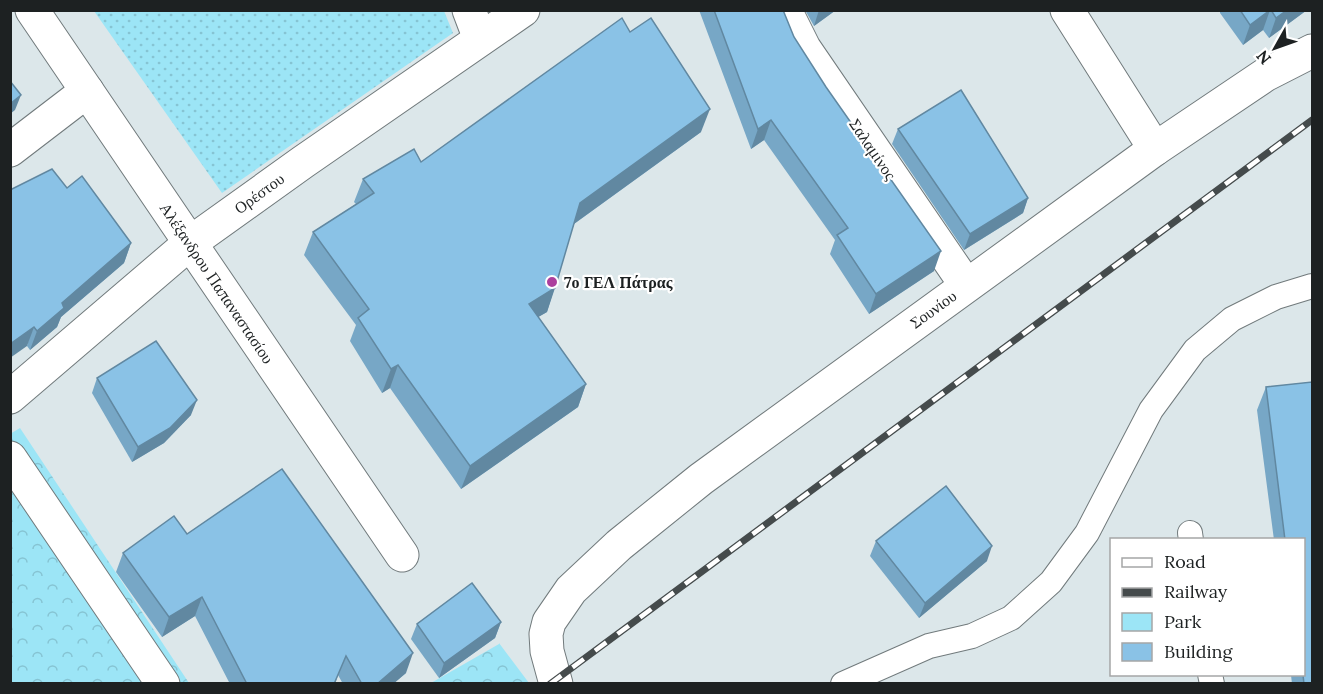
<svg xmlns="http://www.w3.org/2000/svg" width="1323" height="694" font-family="Lora,serif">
<defs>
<pattern id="green-dots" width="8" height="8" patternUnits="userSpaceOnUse" patternTransform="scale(1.5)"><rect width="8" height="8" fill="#9ce5f6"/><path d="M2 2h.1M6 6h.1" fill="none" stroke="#86c4d3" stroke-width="1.8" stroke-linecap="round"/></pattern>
<pattern id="forest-crowns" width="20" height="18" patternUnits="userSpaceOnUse" patternTransform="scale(1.5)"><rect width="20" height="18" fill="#9ce5f6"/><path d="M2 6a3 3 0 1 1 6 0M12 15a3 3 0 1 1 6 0" fill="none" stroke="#86c4d3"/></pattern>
</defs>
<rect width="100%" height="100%" fill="#dce7ea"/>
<!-- green -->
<polygon fill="url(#green-dots)" points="94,11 444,11 453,33 222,193"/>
<!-- forest -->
<g fill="url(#forest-crowns)">
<polygon points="20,428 189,683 11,684 10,434"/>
<polygon points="499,643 529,683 431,683 499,644"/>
</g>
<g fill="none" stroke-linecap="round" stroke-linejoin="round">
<!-- service casing -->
<g stroke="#717a7c" stroke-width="26">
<g id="service">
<polyline points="1190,533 1191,540"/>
<polyline points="1210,674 1212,684"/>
<polyline points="843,684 929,646 972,636 1011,618 1051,582 1087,533 1151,410 1195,350 1232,319 1276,297 1312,286"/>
</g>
</g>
<!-- minor casing -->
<g stroke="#717a7c" stroke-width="35">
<g id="minor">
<polyline points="32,10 402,555"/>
<polyline points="469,10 480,39"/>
<polyline points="785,10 804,48 966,285"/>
<polyline points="1067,10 1155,149"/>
<polyline points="10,150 87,91"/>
<polyline points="10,397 190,243 303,162 523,10"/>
<polyline points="10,458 163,684"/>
<polyline points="556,684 547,651 546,634 549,622 571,590 619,545 701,479 1155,149 1265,75 1312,51"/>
</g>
</g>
<!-- service -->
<use href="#service" stroke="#fff" stroke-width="24"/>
<!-- minor -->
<use href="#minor" stroke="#fff" stroke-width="33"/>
<!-- rail casing -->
<g stroke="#454b4c" stroke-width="7">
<polyline id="rail" points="550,684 1312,120"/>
</g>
<!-- rail -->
<use href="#rail" stroke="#fff" stroke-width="4.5" stroke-dasharray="14" stroke-linecap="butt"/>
</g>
<!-- wall -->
<g fill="#77a7c6">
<polygon points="699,10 783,10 794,37 934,271 869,314 830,254 835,240 764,140 751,149"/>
<polygon points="805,10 836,10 814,26"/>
<polygon points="1220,10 1307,10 1269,38 1263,30 1243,45 1220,13"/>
<polygon points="630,32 701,132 574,224 547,312 538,317 586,384 578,407 461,489 390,388 382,393 350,341 356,325 304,255 313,232 356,204 354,202 363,179 421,162"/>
<polygon points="898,129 1028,198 1023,213 964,250 892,144"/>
<polygon points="67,188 131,243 124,263 61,317 57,327 30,350 27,346"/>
<polygon points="97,378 191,415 164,443 132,462 92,393"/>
<polygon points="1312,382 1312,684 1292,684 1291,675 1304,675 1304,540 1274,540 1257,410 1266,387"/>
<polygon points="187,534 406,673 393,684 343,684 338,675 335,684 230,684 195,616 162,637 116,572 123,553"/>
<polygon points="876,541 987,561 919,618 870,556"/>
<polygon points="501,622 495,638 439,678 411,639 417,624"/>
</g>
<!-- shaded-wall -->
<g fill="#6188a1">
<polygon points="819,10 836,10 814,26"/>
<polygon points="1270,10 1263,30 1243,45 1250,25"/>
<polygon points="1287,10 1307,10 1269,38 1276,18"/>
<polygon points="21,95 15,110 10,114 10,104"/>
<polygon points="710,109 701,132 571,226 580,203"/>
<polygon points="771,120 764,140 751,149 758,129"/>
<polygon points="1028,198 1023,213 964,250 970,234"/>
<polygon points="131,243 124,263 61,317 57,327 30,350 37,331 62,303"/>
<polygon points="941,251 934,271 869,314 876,294"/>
<polygon points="555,288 547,312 521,327 529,304"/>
<polygon points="34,327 27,346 10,358 10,344"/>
<polygon points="398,365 390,388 382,393 391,369"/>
<polygon points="586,384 578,407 461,489 470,466"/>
<polygon points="197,400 191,415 164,443 132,462 138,447"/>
<polygon points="992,546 987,561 919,618 925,603"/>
<polygon points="202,597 195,616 162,637 169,617"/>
<polygon points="501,622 495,638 439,678 444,663"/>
<polygon points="413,653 406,673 393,684 377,684"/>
</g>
<!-- building -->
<g fill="#8ac2e6" stroke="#6188a1" stroke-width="1.5">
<polygon points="714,10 783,10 794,37 826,87 941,251 876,294 837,235 848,228 771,120 758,129"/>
<polygon points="1240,10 1270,10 1250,25"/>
<polygon points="1271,10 1287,10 1276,18"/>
<polygon points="622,18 630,32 651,18 710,109 580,203 555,288 529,304 586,384 470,466 398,365 391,369 358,318 369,309 313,232 374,193 363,179 414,149 421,162"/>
<polygon points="10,81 21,95 10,104"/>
<polygon points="961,90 1028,198 970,234 898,129"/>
<polygon points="52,169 67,188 82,176 131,243 62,303 64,308 37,331 34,327 10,344 10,190"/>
<polygon points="156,341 197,400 170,428 138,447 97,378"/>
<polygon points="1312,382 1312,684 1304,684 1303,675 1304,675 1304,540 1285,540 1266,387"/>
<polygon points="282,469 413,653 377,684 362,684 346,656 334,684 247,684 202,597 169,617 123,553 174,516 187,534"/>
<polygon points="946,486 992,546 925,603 876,541"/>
<polygon points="472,583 501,622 444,663 417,624"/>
</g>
<!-- markers -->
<circle fill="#ac3f9d" stroke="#fff" stroke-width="2" cx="552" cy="282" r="6"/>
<g text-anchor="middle" stroke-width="4.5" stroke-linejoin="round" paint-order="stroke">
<!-- street labels -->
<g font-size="16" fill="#1d2122" stroke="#fff">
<text transform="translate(873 149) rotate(56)" y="6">Σαλαμίνος</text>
<text transform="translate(259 193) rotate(-36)" y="6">Ορέστου</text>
<text transform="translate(217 283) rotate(56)" y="6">Αλέξανδρου Παπαναστασίου</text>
<text transform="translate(933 309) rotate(-36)" y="6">Σουνίου</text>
</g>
<!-- poi labels -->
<g font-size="16" font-weight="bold" fill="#1d2122" stroke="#fff" text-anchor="start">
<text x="564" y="288">7ο ΓΕΛ Πάτρας</text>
</g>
</g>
<!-- border -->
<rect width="1323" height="694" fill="none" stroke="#1d2122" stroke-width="24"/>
<!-- legend -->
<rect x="1110" y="538" width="195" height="138" fill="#ffffff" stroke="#a5a6a7" stroke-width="1.5"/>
<rect x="1122" y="558" width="30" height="9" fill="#ffffff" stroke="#a5a6a7" stroke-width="1.5"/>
<text x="1164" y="568" font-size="18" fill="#1d2122">Road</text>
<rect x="1122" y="588" width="30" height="9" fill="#454b4c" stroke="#a5a6a7" stroke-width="1.5"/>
<text x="1164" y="598" font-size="18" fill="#1d2122">Railway</text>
<rect x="1122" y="613" width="30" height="18" fill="#9ce5f6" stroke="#a5a6a7" stroke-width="1.5"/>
<text x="1164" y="628" font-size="18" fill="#1d2122">Park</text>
<rect x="1122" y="643" width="30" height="18" fill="#8ac2e6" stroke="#a5a6a7" stroke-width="1.5"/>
<text x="1164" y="658" font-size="18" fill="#1d2122">Building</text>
<!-- north arrow -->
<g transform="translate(1275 48) rotate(230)" stroke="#ffffff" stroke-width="4.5" paint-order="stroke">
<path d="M0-4.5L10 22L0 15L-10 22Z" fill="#1d2122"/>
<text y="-9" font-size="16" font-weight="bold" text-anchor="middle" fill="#1d2122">N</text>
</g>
</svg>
